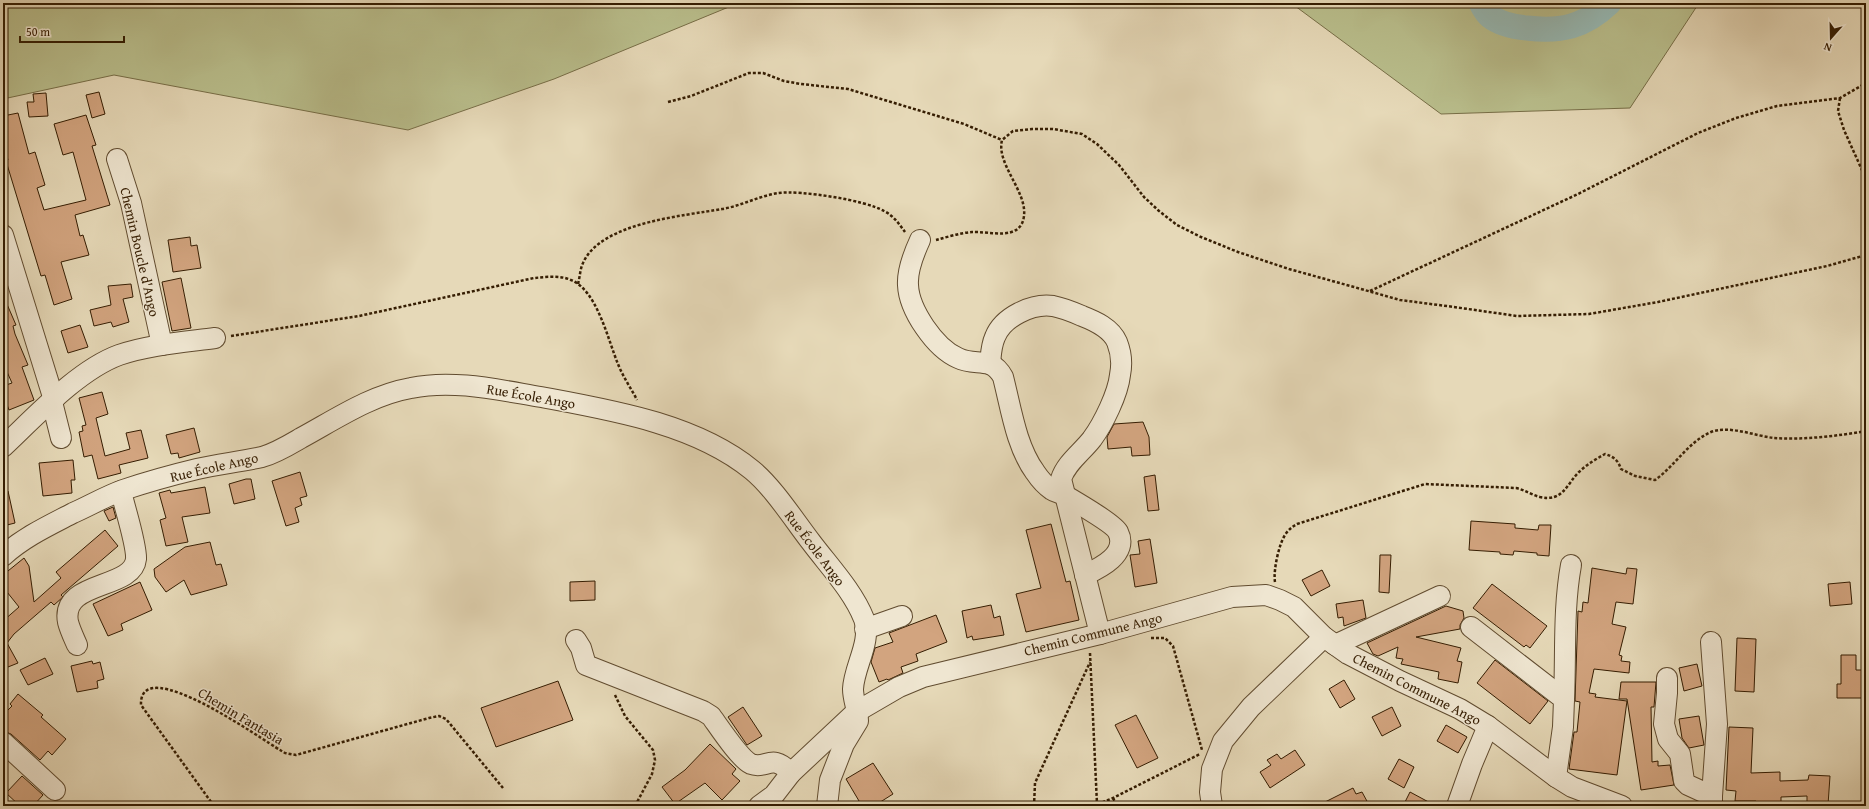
<svg xmlns="http://www.w3.org/2000/svg" width="1869" height="809" font-family="'Gentium Book Plus',serif">
<rect width="100%" height="100%" fill="#e6d9b8"/>
<filter id="stains"><feTurbulence type="fractalNoise" baseFrequency=".005" numOctaves="4"/><feColorMatrix values="0 0 0 0 .2 0 0 0 0 .09 0 0 0 0 .02 0 0 0 .5 -.17"/></filter>
<radialGradient id="worn" r=".72"><stop offset=".6" stop-color="#630" stop-opacity="0"/><stop offset="1" stop-color="#630" stop-opacity=".3"/></radialGradient>
<!-- green -->
<g fill="#b9be8c" stroke="#776e47">
<polygon points="3,3 742,3 736,4 554,79 408,130 114,75 3,99"/>
<polygon points="1291,3 1699,3 1630,108 1441,114"/>
</g>
<g fill="none" stroke-linecap="round" stroke-linejoin="round">
<!-- river -->
<path stroke="#97b9b4" stroke-width="25" d="M1481,3c2,4 5,10 9,13 10,8 25,11 37,12 34,4 57,-1 82,-25"/>
</g>
<!-- building -->
<g fill="#d2a47f" stroke="#351d02">
<polygon points="99,92 105,114 92,118 86,95"/>
<polygon points="46,93 48,116 29,117 27,102 34,102 33,94"/>
<polygon points="18,113 29,154 35,152 45,185 37,188 44,210 86,200 73,152 63,155 54,124 86,115 96,145 92,146 110,205 75,215 80,236 83,235 89,255 61,262 72,299 54,305 45,275 41,276 6,161 8,160 3,142 3,116"/>
<polygon points="190,237 191,246 197,245 201,268 173,272 168,240"/>
<polygon points="181,278 191,328 172,331 162,282"/>
<polygon points="131,284 133,297 123,299 129,322 113,327 111,322 94,326 90,310 111,305 108,286"/>
<polygon points="3,295 16,325 13,326 15,334 28,365 22,367 34,400 9,410 3,394 3,386 12,383 3,363"/>
<polygon points="80,325 88,347 68,353 61,331"/>
<polygon points="102,392 108,414 96,418 105,456 130,449 126,433 141,430 148,458 119,465 121,473 98,479 92,455 84,457 79,432 83,431 82,426 86,425 79,398"/>
<polygon points="1143,422 1149,437 1150,455 1132,456 1131,447 1108,449 1107,437 1114,424"/>
<polygon points="194,428 200,452 179,458 178,453 171,454 166,435"/>
<polygon points="73,460 75,480 71,480 72,493 43,496 39,463"/>
<polygon points="300,472 307,496 300,498 302,505 295,508 299,522 286,526 272,481"/>
<polygon points="1155,475 1159,510 1148,511 1144,477"/>
<polygon points="246,479 251,479 255,499 234,504 229,484"/>
<polygon points="205,487 210,513 182,517 188,542 166,546 160,520 166,518 159,493 170,490 171,493"/>
<polygon points="3,491 8,491 15,523 3,526"/>
<polygon points="113,507 116,518 109,521 104,511"/>
<polygon points="1471,521 1515,524 1515,528 1538,530 1539,525 1551,525 1549,556 1537,555 1537,553 1514,551 1513,555 1500,554 1500,552 1469,550"/>
<polygon points="1051,524 1066,582 1070,581 1079,620 1026,632 1016,594 1041,588 1026,530"/>
<polygon points="105,530 118,546 61,595 63,597 54,605 51,602 14,634 7,643 18,663 3,669 3,621 19,607 3,587 3,575 24,558 29,566 34,602 61,578 56,572"/>
<polygon points="1150,539 1157,583 1135,587 1130,555 1140,554 1138,541"/>
<polygon points="210,542 216,565 221,564 227,585 191,595 184,580 166,592 155,577 154,569 185,547"/>
<polygon points="1380,555 1391,555 1389,593 1379,592"/>
<polygon points="1592,568 1626,574 1627,568 1637,569 1633,604 1616,602 1612,624 1626,627 1619,655 1622,656 1621,661 1630,662 1629,673 1594,669 1589,693 1596,694 1595,697 1627,701 1617,775 1569,769 1574,732 1577,732 1580,702 1575,701 1578,611 1582,612 1583,602 1588,603"/>
<polygon points="1322,570 1330,586 1311,596 1302,580"/>
<polygon points="595,581 595,600 570,601 570,582"/>
<polygon points="140,582 152,610 121,624 123,630 108,636 93,604"/>
<polygon points="1850,582 1852,604 1830,606 1828,584"/>
<polygon points="1492,584 1547,626 1530,648 1526,645 1524,647 1473,608"/>
<polygon points="1363,600 1366,618 1344,626 1343,617 1338,618 1336,604"/>
<polygon points="991,605 994,618 1000,616 1004,635 973,640 972,636 967,638 962,611"/>
<polygon points="1446,606 1463,611 1464,618 1460,625 1460,629 1416,637 1461,648 1457,661 1462,662 1458,683 1438,679 1439,672 1401,664 1403,659 1396,658 1398,647 1378,656 1373,654 1367,643"/>
<polygon points="936,615 947,642 916,654 918,661 901,667 903,673 888,680 887,679 879,682 871,662 875,648 893,642 889,633"/>
<polygon points="1737,638 1756,639 1754,692 1735,691"/>
<polygon points="1841,655 1856,655 1856,670 1863,670 1863,698 1837,698 1837,684 1841,684"/>
<polygon points="45,658 53,674 28,685 20,670"/>
<polygon points="1495,660 1548,701 1530,724 1477,683"/>
<polygon points="92,661 93,664 100,662 104,679 97,681 98,688 77,692 71,666"/>
<polygon points="1697,664 1702,686 1684,691 1679,668"/>
<polygon points="1344,680 1355,699 1340,708 1329,689"/>
<polygon points="558,681 573,720 496,747 481,708"/>
<polygon points="1621,682 1656,682 1654,707 1651,707 1652,762 1658,761 1658,766 1670,765 1674,785 1641,790 1627,699 1619,699"/>
<polygon points="18,694 43,715 41,717 66,739 52,755 48,751 40,760 11,734 3,731 3,715 12,706 10,704"/>
<polygon points="743,707 762,736 747,745 728,717"/>
<polygon points="1392,707 1401,726 1382,736 1372,717"/>
<polygon points="1136,715 1158,758 1137,768 1115,725"/>
<polygon points="1699,716 1704,745 1689,748 1682,738 1679,719"/>
<polygon points="1446,725 1467,737 1458,753 1437,741"/>
<polygon points="1729,727 1753,728 1751,773 1780,772 1780,781 1808,780 1809,775 1830,776 1828,805 1807,804 1807,796 1781,797 1781,805 1756,806 1756,801 1735,801 1736,791 1726,790"/>
<polygon points="710,744 736,769 732,774 740,781 722,800 705,783 675,804 662,787 685,770"/>
<polygon points="1295,750 1305,765 1270,788 1260,772 1271,765 1267,760 1277,754 1281,759"/>
<polygon points="1399,759 1414,767 1404,788 1388,779"/>
<polygon points="873,763 893,794 874,806 862,806 846,779"/>
<polygon points="22,776 43,795 33,806 20,806 6,793"/>
<polygon points="1353,788 1356,794 1362,792 1368,803 1362,806 1317,806"/>
<polygon points="1410,792 1436,806 1403,806"/>
</g>
<g fill="none" stroke-linecap="round" stroke-linejoin="round">
<!-- minor casing -->
<g stroke="#614c30" stroke-width="22">
<g id="minor">
<polyline points="117,159 131,203 162,345"/>
<polyline points="3,235 54,400"/>
<path d="M920,240c-6,13 -13,30 -12,45 1,25 27,63 50,73 18,9 33,-3 45,19 8,31 13,69 32,95 4,6 11,14 17,18 4,3 10,3 14,6 10,6 48,28 52,36 11,22 -18,36 -33,43"/>
<path d="M990,364c1,-10 1,-18 5,-27 8,-20 37,-34 58,-31 10,2 20,6 29,10 13,5 29,12 35,26 4,10 5,23 3,33 -2,19 -17,49 -28,64 -10,13 -26,24 -31,40l39,155"/>
<polyline points="52,402 61,438"/>
<path d="M3,447c32,-30 75,-77 116,-92 28,-10 66,-13 96,-17"/>
<path d="M3,556c21,-19 45,-30 70,-43 16,-7 33,-17 50,-23 24,-8 49,-15 74,-21 21,-5 43,-7 65,-12 14,-4 27,-12 39,-19 35,-19 70,-43 110,-50 42,-9 88,2 130,9 70,13 155,27 211,73 21,17 42,50 59,72 18,24 42,49 53,77 8,23 -10,47 -11,70 0,11 5,21 5,32l-14,23 -14,36 -3,26"/>
<polyline points="1471,627 1564,699 1563,727 1556,777"/>
<polyline points="865,629 902,616"/>
<path d="M576,640l5,8 5,17 117,46 8,5c8,11 29,43 40,48 16,6 20,-12 40,9"/>
<polyline points="1711,642 1717,724 1712,796"/>
<path d="M77,645c-3,-7 -7,-15 -9,-23 -8,-42 65,-32 68,-63 1,-14 -12,-53 -15,-68"/>
<polyline points="1335,645 1440,596"/>
<polyline points="1667,678 1667,693 1664,724 1668,739 1680,754 1684,781 1688,785 1712,796 1712,806"/>
<path d="M1564,699c2,-44 -1,-90 7,-134"/>
<polyline points="3,742 55,790"/>
<polyline points="759,806 774,795 791,773 856,712 899,687 923,677 1100,634 1232,597 1266,595 1280,600 1294,607 1324,637 1348,654 1400,681 1460,709 1488,726 1556,777 1572,787 1622,806"/>
<polyline points="1212,806 1210,792 1212,769 1223,741 1251,707 1324,637"/>
<polyline points="1457,806 1472,764 1488,726"/>
</g>
</g>
<!-- path -->
<g stroke="#351d02" stroke-width="2.5" stroke-dasharray="3 2" stroke-linecap="butt">
<polyline points="1840,98 1838,111 1844,130 1866,179"/>
<polyline points="668,102 691,96 749,73 763,73 784,81 801,84 848,89 964,124 1002,140"/>
<path d="M936,240c11,-3 24,-7 36,-8 17,-1 49,10 52,-16 3,-25 -28,-52 -22,-76l11,-9 19,-2h21l29,5 15,10 22,21 25,32 15,14 18,14 24,12 37,15 51,17 65,18 46,13 54,7 63,9 72,-2 69,-12 169,-36 39,-11"/>
<path d="M578,284c2,-7 2,-15 5,-21 18,-41 101,-47 139,-54 19,-3 37,-13 56,-16 22,-3 87,7 106,18 10,5 15,13 21,21"/>
<polyline points="1370,291 1578,194 1698,133 1736,118 1777,106 1840,98 1866,83"/>
<path d="M231,336l128,-20 175,-38c12,-1 26,-3 37,2 26,10 37,60 47,84 5,13 13,24 19,36"/>
<path d="M1275,582c-2,-11 4,-38 10,-47 3,-5 7,-8 12,-11l128,-40 91,4c9,2 16,7 24,9 23,5 26,-12 39,-25 7,-7 17,-13 26,-18 9,3 13,6 16,15l14,7 20,4c20,-14 33,-38 56,-48 19,-7 44,4 63,6 30,2 63,-2 92,-7"/>
<polyline points="1151,638 1165,638 1173,646 1202,750"/>
<polyline points="1090,653 1097,804"/>
<polyline points="615,695 625,716 653,750 655,760 652,774 635,806"/>
<polyline points="1113,798 1117,806"/>
<path d="M214,806l-73,-101c-2,-54 123,36 139,45l5,3 11,2 133,-37 10,-2 7,3 57,69"/>
<polyline points="1034,806 1035,783 1090,662"/>
<polyline points="1093,806 1113,798 1200,754"/>
</g>
<!-- minor -->
<use href="#minor" stroke="#efe6d1" stroke-width="20"/>
</g>
<g text-anchor="middle" stroke-width="3" stroke-linejoin="round" paint-order="stroke">
<!-- street labels -->
<g font-size="14" fill="#351d02" stroke="#efe6d1">
<text transform="translate(140 252) rotate(77)" y="5">Chemin Boucle d'Ango</text>
<text transform="translate(531 396) rotate(10)" y="5">Rue École Ango</text>
<text transform="translate(214 467) rotate(-13)" y="5">Rue École Ango</text>
<text transform="translate(815 548) rotate(53)" y="5">Rue École Ango</text>
<text transform="translate(1093 634) rotate(-14)" y="5">Chemin Commune Ango</text>
<text transform="translate(1417 689) rotate(27)" y="5">Chemin Commune Ango</text>
<text transform="translate(241 716) rotate(31)" y="5">Chemin Fantasia</text>
</g>
</g>
<!-- margin -->
<rect width="1869" height="809" fill="none" stroke="#e6d9b8" stroke-width="16"/>
<rect x="4" y="4" width="1861" height="801" fill="none" stroke="#351d02" stroke-width="2"/>
<rect x="8" y="8" width="1853" height="793" fill="none" stroke="#351d02"/>
<!-- north arrow -->
<g transform="translate(1831 38) rotate(200)" stroke="#efe6d1" stroke-width="3" paint-order="stroke">
<path d="M0-3L7 15L0 10L-7 15Z" fill="#351d02"/>
<text y="-6" font-size="11" font-weight="bold" text-anchor="middle" fill="#351d02">N</text>
</g>
<!-- scale -->
<path d="M20 36v6h104v-6" fill="none" stroke="#351d02" stroke-width="2"/>
<text x="26" y="36" font-size="12" fill="#351d02" stroke="#efe6d1" stroke-width="3" paint-order="stroke">50 m</text>
<rect width="100%" height="100%" filter="url(#stains)"/>
<rect width="100%" height="100%" fill="url(#worn)"/>
</svg>
